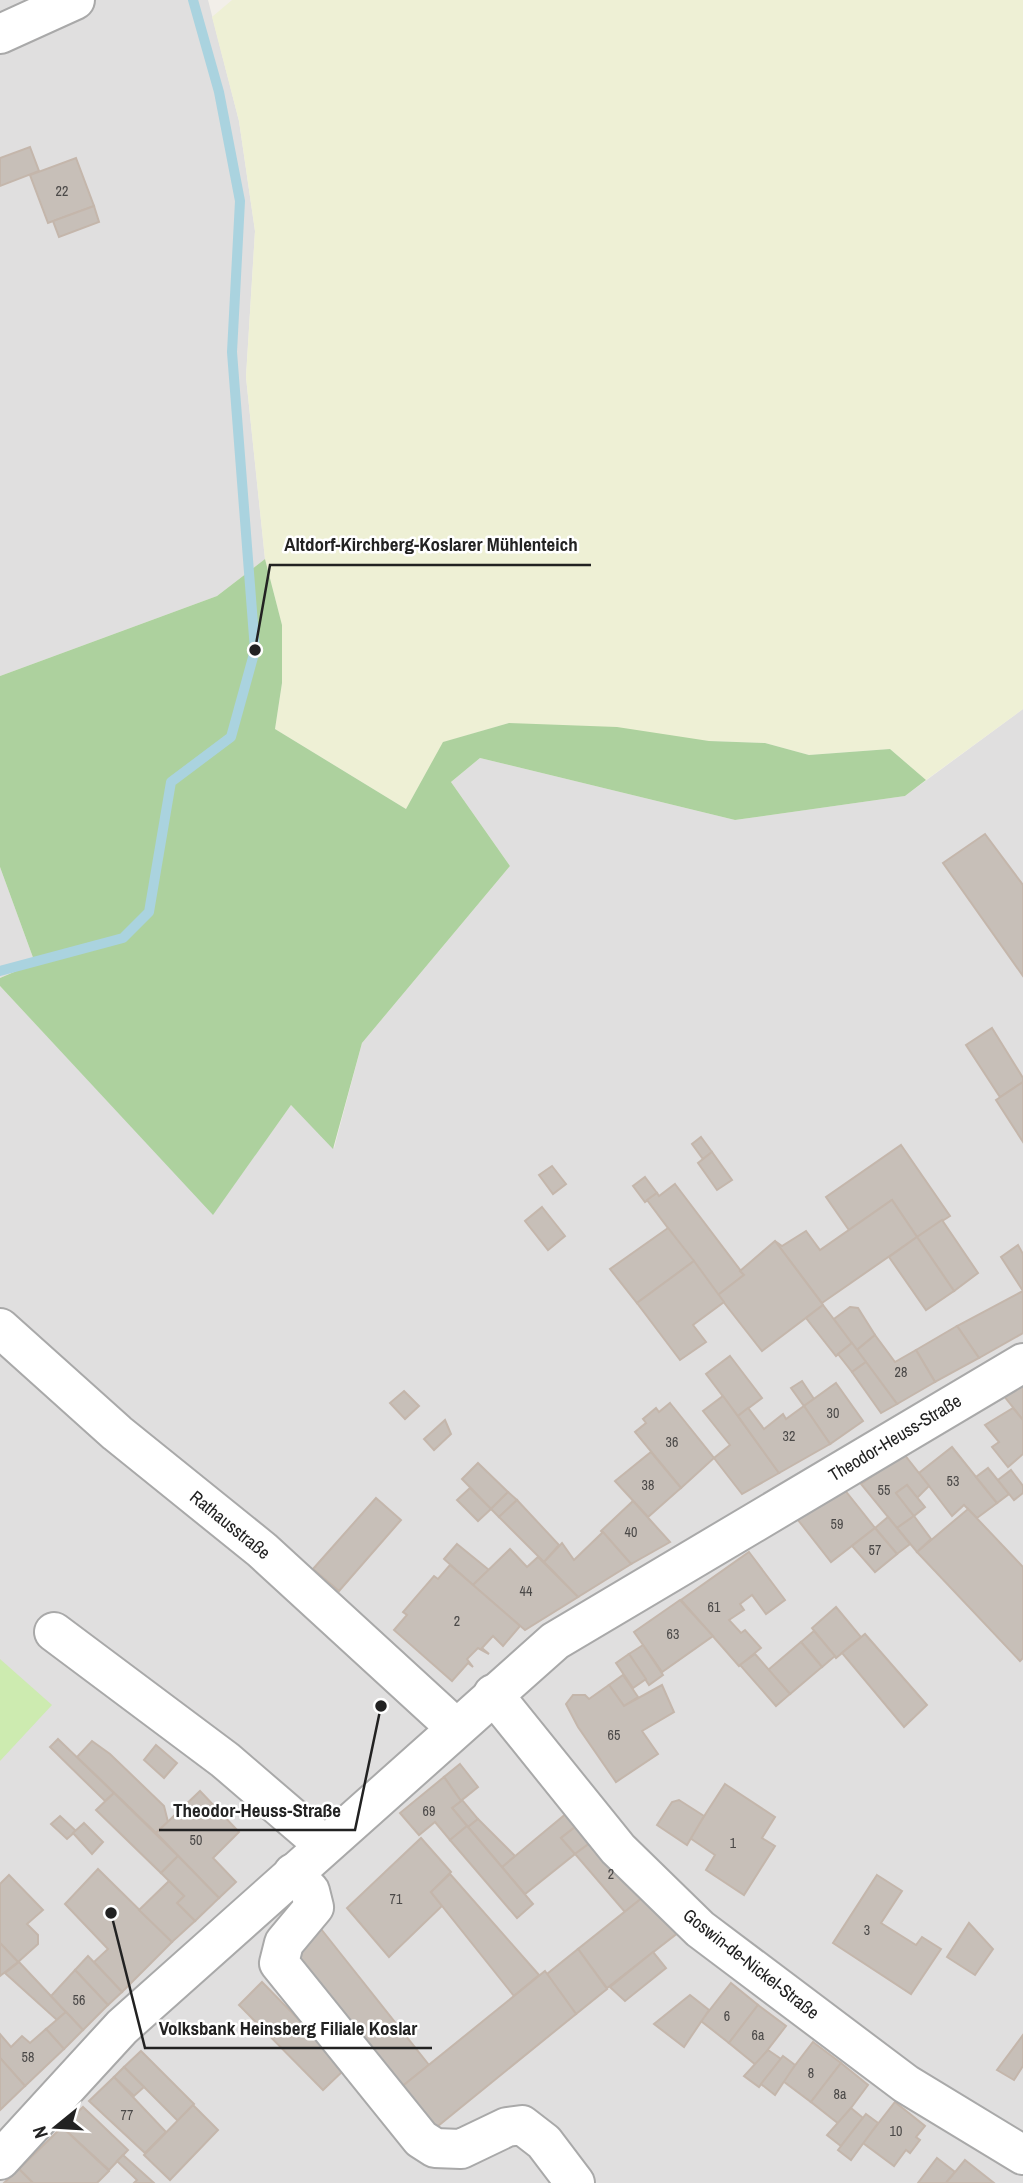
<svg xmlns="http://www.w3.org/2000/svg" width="1023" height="2183" font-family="'Archivo Narrow',sans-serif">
<rect width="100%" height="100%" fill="#f2efe9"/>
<!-- residential -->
<g fill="#e0dfdf">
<polygon points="0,0 208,0 239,121 255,231 246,377 265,559 217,596 0,676"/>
<polygon points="1023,709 1023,2183 0,2183 0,986 213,1214 291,1105 334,1148 362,1043 510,866 451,782 480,758 735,820 905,796"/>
<polygon points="0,867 35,963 0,978"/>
</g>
<!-- farmland -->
<polygon fill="#eef0d5" points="232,0 1023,0 1023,709 926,780 890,749 809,755 765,743 709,741 509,723 444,742 406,809 275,729 282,683 282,625 265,559 246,377 255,231 239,121 212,17"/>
<!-- grass -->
<polygon fill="#cdebb0" points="0,1659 52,1705 0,1761"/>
<!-- forest -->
<polygon fill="#add19e" points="265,559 282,625 282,683 275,729 406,809 443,742 509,723 617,727 709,741 765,743 809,755 890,749 926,780 905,796 735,820 480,758 451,782 510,866 362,1043 333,1149 291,1105 213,1215 0,986 0,978 35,963 0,867 0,676 217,596"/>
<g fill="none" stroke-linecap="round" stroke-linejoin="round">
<!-- stream -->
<polyline stroke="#aad3df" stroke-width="10" points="0,971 123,938 149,912 171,782 231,737 255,650 232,352 240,201 219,92 193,0"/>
</g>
<!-- building -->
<g fill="#c7bfb8" stroke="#c4b6ab" stroke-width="2">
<polygon points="30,147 39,171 0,186 0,158"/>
<polygon points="76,158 94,206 48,223 30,175"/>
<polygon points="94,206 99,222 59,237 53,221"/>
<polygon points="985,834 1023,885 1023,976 943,863"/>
<polygon points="992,1028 1023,1078 1023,1082 1000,1097 966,1045"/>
<polygon points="1023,1082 1023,1142 996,1100"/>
<polygon points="701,1137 712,1152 703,1159 692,1144"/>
<polygon points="901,1145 950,1216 917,1237 892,1200 849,1230 826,1197"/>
<polygon points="712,1152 732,1180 717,1190 698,1163"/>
<polygon points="552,1166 566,1184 553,1194 539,1175"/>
<polygon points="645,1177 657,1193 645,1202 633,1186"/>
<polygon points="675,1184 744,1275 718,1295 647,1200 657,1193 659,1196"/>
<polygon points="892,1200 917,1237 822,1303 775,1241 782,1246 806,1231 820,1250"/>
<polygon points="542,1207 565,1236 548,1250 525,1221"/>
<polygon points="942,1220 978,1273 954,1291 917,1237"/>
<polygon points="668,1228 694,1261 637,1303 610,1269"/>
<polygon points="917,1237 954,1291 926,1310 889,1257"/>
<polygon points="775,1241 823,1305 762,1351 718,1295 744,1275 740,1271"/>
<polygon points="1018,1245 1023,1254 1023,1333 979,1358 957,1326 1023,1291 1001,1257"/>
<polygon points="694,1261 724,1302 693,1325 706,1342 680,1360 637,1303"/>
<polygon points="823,1305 852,1343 836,1356 806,1318"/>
<polygon points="850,1307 858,1308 875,1335 857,1350 834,1319"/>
<polygon points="957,1326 979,1358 935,1382 916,1350"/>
<polygon points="875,1335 895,1362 916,1350 935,1382 897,1404 857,1350"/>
<polygon points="852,1343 866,1362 852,1372 838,1354"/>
<polygon points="730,1356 762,1398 738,1416 706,1374"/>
<polygon points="866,1362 897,1404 881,1413 852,1372"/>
<polygon points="802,1381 814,1399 804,1406 791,1388"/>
<polygon points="836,1383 863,1421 830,1444 804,1406"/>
<polygon points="1023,1385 1023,1420 1004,1396"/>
<polygon points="404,1391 419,1406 405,1419 390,1403"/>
<polygon points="723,1396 779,1473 742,1494 714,1458 730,1445 703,1411"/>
<polygon points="670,1403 714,1458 681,1488 635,1432 646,1423 643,1419 656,1408 659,1412"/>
<polygon points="804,1406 830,1444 779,1473 738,1416 748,1408 764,1429 783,1414 786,1419"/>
<polygon points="1013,1408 1023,1420 1023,1454 1008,1467 992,1447 999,1442 985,1425"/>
<polygon points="445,1420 451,1434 434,1450 424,1439"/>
<polygon points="952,1447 997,1503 977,1518 964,1505 952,1516 919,1473"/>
<polygon points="651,1452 681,1488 648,1517 615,1481"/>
<polygon points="904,1454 929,1486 917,1498 907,1485 896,1493 914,1516 897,1528 861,1484"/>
<polygon points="478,1463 508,1492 491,1509 462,1479"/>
<polygon points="988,1468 1009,1494 997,1503 976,1477"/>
<polygon points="1011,1470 1023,1486 1023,1493 1014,1500 998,1480"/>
<polygon points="907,1485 925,1507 914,1516 896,1493"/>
<polygon points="470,1488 491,1509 478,1521 457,1500"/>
<polygon points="844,1489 875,1528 831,1562 798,1520"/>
<polygon points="508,1492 517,1500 499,1517 491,1509"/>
<polygon points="376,1498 401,1520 339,1591 313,1569"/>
<polygon points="517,1500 559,1545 544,1562 499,1517"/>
<polygon points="633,1501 670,1542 631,1564 601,1531"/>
<polygon points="968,1509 1023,1567 1023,1658 1020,1661 917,1552"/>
<polygon points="914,1516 931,1539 917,1552 897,1528"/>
<polygon points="888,1517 910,1544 897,1554 875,1528"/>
<polygon points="875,1528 897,1554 875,1572 852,1546"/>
<polygon points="603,1532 631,1564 578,1597 544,1562 562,1543 574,1560"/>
<polygon points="457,1544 489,1570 473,1585 444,1559"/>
<polygon points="510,1549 527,1567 538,1557 578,1597 525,1630 473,1585"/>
<polygon points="749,1552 785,1600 766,1614 752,1595 740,1604 744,1610 729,1620 741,1633 745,1630 761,1648 739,1666 681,1600"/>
<polygon points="450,1565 520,1626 503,1646 493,1636 482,1648 489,1654 478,1648 467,1659 473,1667 468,1663 452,1681 394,1630 407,1615 403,1612 434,1576 438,1579"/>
<polygon points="680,1600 713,1636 662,1672 634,1632"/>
<polygon points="836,1607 861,1637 836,1658 812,1628"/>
<polygon points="814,1631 835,1656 822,1667 801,1642"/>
<polygon points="865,1634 927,1705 904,1727 842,1653"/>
<polygon points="801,1642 822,1667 790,1694 768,1670"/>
<polygon points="643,1645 663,1675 649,1685 629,1654"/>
<polygon points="629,1654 646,1679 633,1688 616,1663"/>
<polygon points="755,1654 790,1694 776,1706 740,1665"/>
<polygon points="623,1675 638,1697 624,1706 609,1685"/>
<polygon points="609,1685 624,1706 662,1685 674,1712 642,1731 658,1754 616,1782 578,1727 566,1704 573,1695 585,1695 589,1699"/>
<polygon points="58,1739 114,1793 105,1801 50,1747"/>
<polygon points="92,1741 110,1754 164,1806 168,1822 156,1833 77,1757"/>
<polygon points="156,1745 177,1763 164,1778 144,1760"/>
<polygon points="460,1764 478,1787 462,1800 478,1819 468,1827 452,1808 461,1801 444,1777"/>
<polygon points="444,1777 461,1801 452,1808 467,1826 450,1840 435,1822 419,1835 400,1813"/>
<polygon points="725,1784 775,1817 762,1838 775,1846 744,1895 706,1870 715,1855 690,1838"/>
<polygon points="200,1791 239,1832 213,1858 236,1882 219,1898 156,1833"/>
<polygon points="114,1793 178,1856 161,1873 96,1810"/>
<polygon points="679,1800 704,1816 687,1845 657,1825 672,1802"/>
<polygon points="573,1808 584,1820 561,1838 575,1854 525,1894 502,1867"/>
<polygon points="60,1816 76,1831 67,1839 51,1824"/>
<polygon points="478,1819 515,1856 502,1867 468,1827"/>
<polygon points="584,1820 598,1837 575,1854 561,1838"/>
<polygon points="84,1823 103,1842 92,1854 73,1833"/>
<polygon points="467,1826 533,1904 517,1918 450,1840"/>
<polygon points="598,1837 647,1894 625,1912 575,1854"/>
<polygon points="421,1838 451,1872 431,1892 442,1906 389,1957 347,1908"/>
<polygon points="178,1856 219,1898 195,1921 177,1903 184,1896 161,1873"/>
<polygon points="98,1869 172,1942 122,1992 94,1962 108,1949 65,1904"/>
<polygon points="450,1874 539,1975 514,1996 431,1892"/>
<polygon points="9,1875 43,1910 27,1924 38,1935 38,1944 18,1962 0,1943 0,1884"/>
<polygon points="877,1875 902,1891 881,1923 916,1945 922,1937 941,1949 911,1994 833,1943"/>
<polygon points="169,1881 184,1896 177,1903 195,1921 172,1942 139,1910"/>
<polygon points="647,1894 679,1932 607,1988 578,1949"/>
<polygon points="969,1923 993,1949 975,1975 947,1957"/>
<polygon points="321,1929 429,2065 399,2089 291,1953"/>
<polygon points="0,1943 18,1962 0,1976"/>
<polygon points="578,1949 607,1989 576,2014 547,1974"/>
<polygon points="653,1952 666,1968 625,2001 610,1987"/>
<polygon points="88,1956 122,1992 108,2005 75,1970"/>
<polygon points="19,1962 66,2012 57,2020 5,1973"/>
<polygon points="75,1970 108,2005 83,2030 51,1996"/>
<polygon points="545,1971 576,2014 433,2130 399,2089"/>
<polygon points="262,1982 346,2068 323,2090 239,2005"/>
<polygon points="731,1983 758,2005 729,2043 701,2021"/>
<polygon points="690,1995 709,2010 684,2047 654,2024"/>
<polygon points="758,2005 786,2026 756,2065 729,2043"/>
<polygon points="66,2012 83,2030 64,2049 46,2029"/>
<polygon points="46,2029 64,2049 25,2086 0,2058 0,2034 11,2047 22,2036 30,2043"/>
<polygon points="1023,2035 1023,2066 1014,2080 997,2070"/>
<polygon points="813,2042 841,2063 811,2102 783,2081"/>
<polygon points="768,2050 781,2059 759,2087 744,2076"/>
<polygon points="141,2051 194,2104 178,2121 124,2067"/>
<polygon points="783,2056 795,2065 775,2095 761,2084"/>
<polygon points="0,2058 25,2086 0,2110"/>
<polygon points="841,2063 868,2085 839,2124 811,2102"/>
<polygon points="124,2067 144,2087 134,2096 114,2077"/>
<polygon points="114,2077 166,2132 145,2153 89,2101"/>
<polygon points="895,2102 925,2126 916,2137 920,2140 910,2153 906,2150 894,2166 863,2143"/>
<polygon points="193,2105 218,2130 170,2180 144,2155"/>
<polygon points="83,2107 128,2150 109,2170 62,2127"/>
<polygon points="851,2108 863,2118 841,2146 827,2135"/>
<polygon points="866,2114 878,2123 851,2160 838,2150"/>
<polygon points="62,2127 109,2171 97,2183 33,2183 19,2169"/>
<polygon points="123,2155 154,2183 134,2183 137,2180 117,2161"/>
<polygon points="937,2158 955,2172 946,2183 918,2183"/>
<polygon points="965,2160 994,2183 946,2183"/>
<polygon points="19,2169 33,2183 4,2183"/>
</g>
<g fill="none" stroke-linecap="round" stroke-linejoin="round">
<!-- minor casing -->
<g stroke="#a9a9a9" stroke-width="42">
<g id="minor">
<polyline points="0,34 75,0"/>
<polyline points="0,1328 117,1433 262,1550 455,1727"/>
<polyline points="54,1632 225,1760 324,1845"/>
<polyline points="493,1694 618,1849 700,1929 906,2084 1023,2155"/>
<polyline points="293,1873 310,1891 314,1907 284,1943 279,1963 421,2139 435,2148 461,2149 507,2127 522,2125 544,2142 575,2183"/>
<polyline points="0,2160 122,2027 555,1641 1023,1363"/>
</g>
</g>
<!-- minor -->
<use href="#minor" stroke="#fff" stroke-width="38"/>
</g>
<g text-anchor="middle" stroke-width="5" stroke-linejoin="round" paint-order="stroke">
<!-- number labels -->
<g font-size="14" fill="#4b4948">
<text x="62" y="196">22</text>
<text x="901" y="1377">28</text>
<text x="833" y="1418">30</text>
<text x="789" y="1441">32</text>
<text x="672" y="1447">36</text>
<text x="953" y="1486">53</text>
<text x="648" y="1490">38</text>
<text x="884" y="1495">55</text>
<text x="837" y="1529">59</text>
<text x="631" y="1537">40</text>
<text x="875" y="1555">57</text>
<text x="526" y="1596">44</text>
<text x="714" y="1612">61</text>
<text x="457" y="1626">2</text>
<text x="673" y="1639">63</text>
<text x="614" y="1740">65</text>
<text x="429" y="1816">69</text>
<text x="196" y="1845">50</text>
<text x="733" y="1848">1</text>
<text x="611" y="1879">2</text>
<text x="396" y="1904">71</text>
<text x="867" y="1935">3</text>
<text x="79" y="2005">56</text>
<text x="727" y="2021">6</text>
<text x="758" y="2040">6a</text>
<text x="28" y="2062">58</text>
<text x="811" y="2078">8</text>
<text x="840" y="2099">8a</text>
<text x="127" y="2120">77</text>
<text x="896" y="2136">10</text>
</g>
<!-- street labels -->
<g font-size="18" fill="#222" stroke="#fff">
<text transform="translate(895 1438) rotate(-31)" y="6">Theodor-Heuss-Straße</text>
<text transform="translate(230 1525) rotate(39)" y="6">Rathausstraße</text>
<text transform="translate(751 1964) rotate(38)" y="6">Goswin-de-Nickel-Straße</text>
</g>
</g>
<!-- callouts -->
<path fill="none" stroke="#222" stroke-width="2.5" d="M255 650L270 565H591M381 1706L355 1830H159M111 1913L145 2048H432"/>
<g fill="#222" stroke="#fff" stroke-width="2.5">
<circle cx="255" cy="650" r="7"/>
<circle cx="381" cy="1706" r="7"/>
<circle cx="111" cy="1913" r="7"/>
</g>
<g font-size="19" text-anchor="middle" font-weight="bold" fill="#222" stroke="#fff" stroke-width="5" stroke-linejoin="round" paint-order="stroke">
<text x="431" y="551">Altdorf-Kirchberg-Koslarer Mühlenteich</text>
<text x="257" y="1817">Theodor-Heuss-Straße</text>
<text x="288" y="2035">Volksbank Heinsberg Filiale Koslar</text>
</g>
<!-- north arrow -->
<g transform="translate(56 2127) rotate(252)" stroke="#ffffff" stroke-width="5" paint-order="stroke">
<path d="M0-5L12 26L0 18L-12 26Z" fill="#222222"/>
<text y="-10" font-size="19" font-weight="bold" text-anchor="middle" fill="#222222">N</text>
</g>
</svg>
